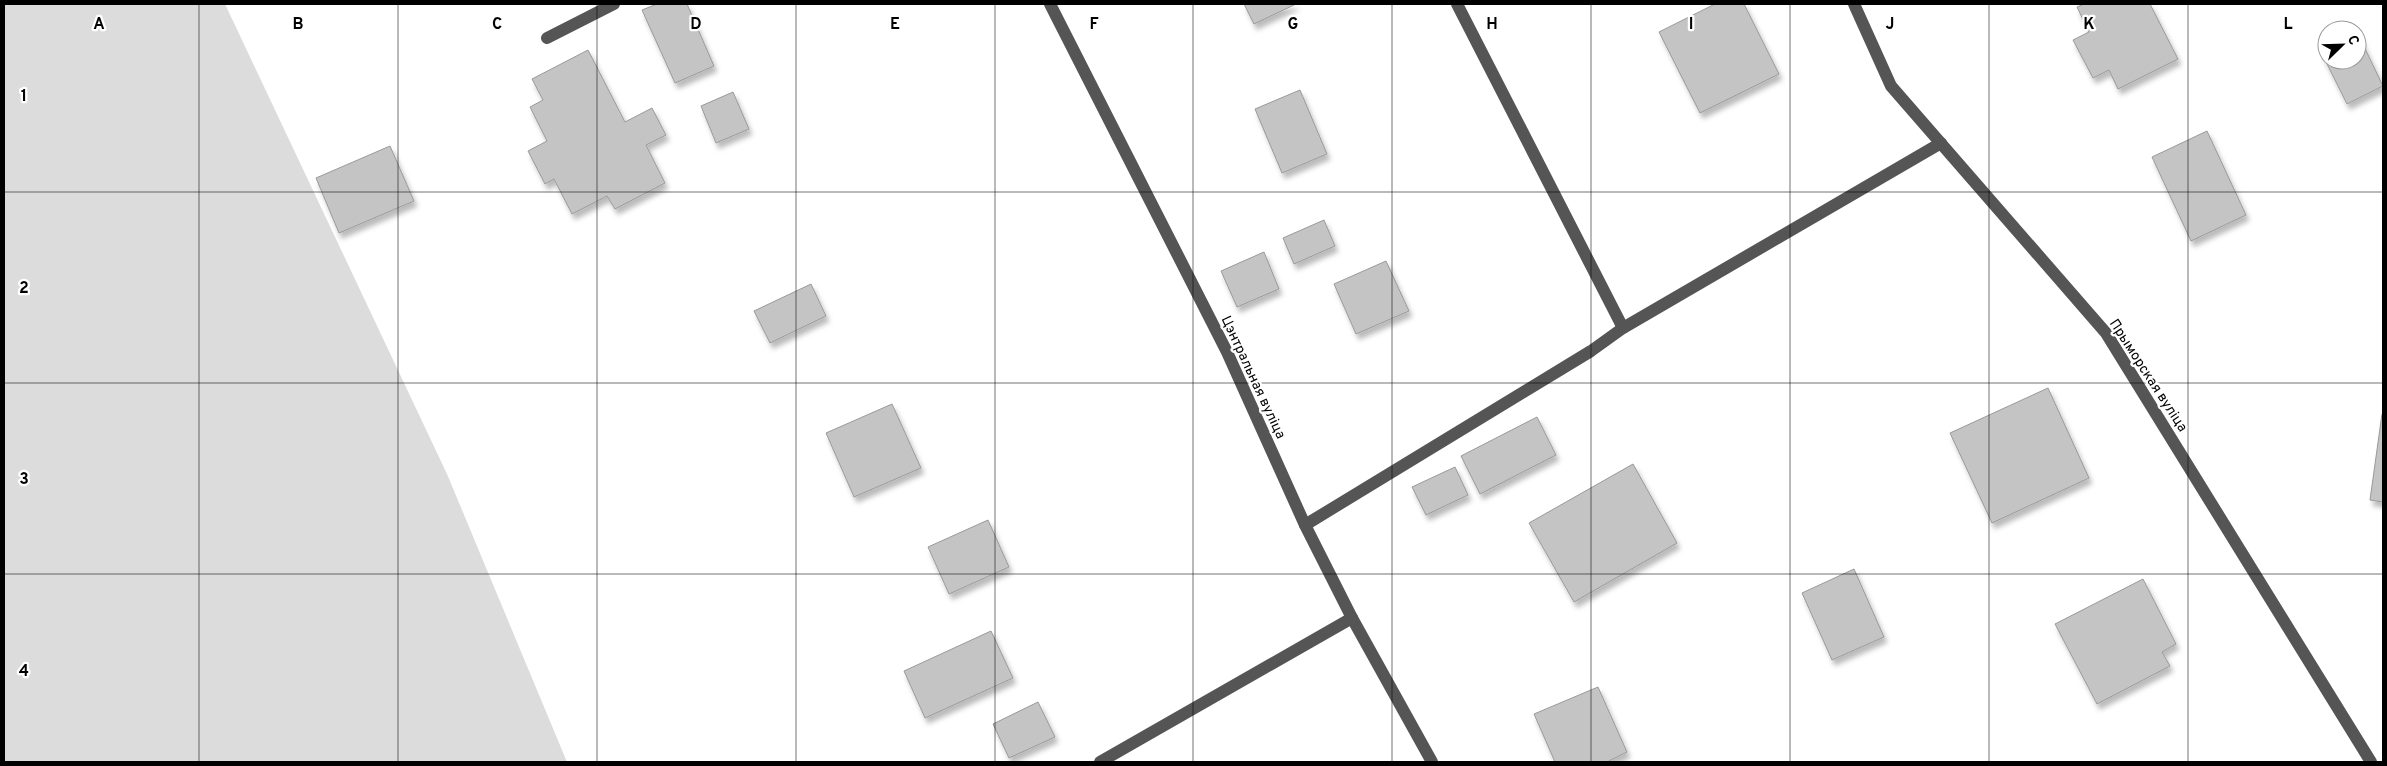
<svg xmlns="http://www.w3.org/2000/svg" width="2387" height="766" font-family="Overpass,sans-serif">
<defs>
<filter id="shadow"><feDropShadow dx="3" dy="5.5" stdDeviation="2.5" flood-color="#0004"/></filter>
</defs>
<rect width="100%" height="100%" fill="#fff"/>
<!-- green -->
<polygon fill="#dcdcdc" points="4,4 225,4 447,474 567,762 4,762"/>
<!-- building -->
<g fill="#c4c4c4" stroke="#999" filter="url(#shadow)">
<polygon points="657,4 687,4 714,66 675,83 642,10"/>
<polygon points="1244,4 1296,4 1254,24"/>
<polygon points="1715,4 1744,4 1779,74 1700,113 1659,32"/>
<polygon points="2084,4 2150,4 2178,59 2118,89 2109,70 2093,78 2073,40 2089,32 2077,7"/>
<polygon points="2358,34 2383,86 2347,104 2321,52 2327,49 2327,60 2357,60"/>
<polygon points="588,50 625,122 652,108 666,135 646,145 665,183 615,209 607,196 572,214 554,179 545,184 528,151 547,141 530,107 543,100 532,79"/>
<polygon points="1300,90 1327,154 1282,173 1255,109"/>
<polygon points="733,92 749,129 716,143 701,106"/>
<polygon points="2207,131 2246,215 2191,241 2152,157"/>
<polygon points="390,146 414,201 339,233 316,178"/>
<polygon points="1324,220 1335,246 1294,264 1283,238"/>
<polygon points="1264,252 1279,289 1237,307 1221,271"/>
<polygon points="1386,261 1409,311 1356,334 1334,284"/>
<polygon points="811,284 826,316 770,343 754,311"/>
<polygon points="2048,388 2089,478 1992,523 1950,433"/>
<polygon points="892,404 921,468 854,497 826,433"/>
<polygon points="2382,414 2383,414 2383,502 2370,500"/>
<polygon points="1537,417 1556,455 1480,494 1461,456"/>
<polygon points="1633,464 1677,543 1574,602 1529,523"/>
<polygon points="1455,467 1468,495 1426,515 1412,487"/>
<polygon points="988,520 1009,567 949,594 928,547"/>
<polygon points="1854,569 1884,637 1832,660 1802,593"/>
<polygon points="2143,579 2176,644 2162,652 2170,666 2097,704 2055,624"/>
<polygon points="991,631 1013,678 925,718 904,671"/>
<polygon points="1598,687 1627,752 1607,762 1555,762 1534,714"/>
<polygon points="1038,702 1055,737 1009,758 993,724"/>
</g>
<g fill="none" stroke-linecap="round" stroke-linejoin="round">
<!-- minor -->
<g stroke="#555" stroke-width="12">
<polyline points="1050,4 1227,352 1305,525 1352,618 1432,762"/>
<polyline points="1457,4 1623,328"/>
<polyline points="1854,4 1891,86 2106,333 2371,762"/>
<polyline points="547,38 614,4"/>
<polyline points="1305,525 1591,351 1623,328 1941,143"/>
<polyline points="1100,762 1352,618"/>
</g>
</g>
<!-- grid -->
<path fill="none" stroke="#000" stroke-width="1" stroke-opacity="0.55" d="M199,4v758M398,4v758M597,4v758M796,4v758M995,4v758M1193,4v758M1392,4v758M1591,4v758M1790,4v758M1989,4v758M2188,4v758M4,192h2379M4,383h2379M4,574h2379"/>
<g text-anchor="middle" stroke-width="4.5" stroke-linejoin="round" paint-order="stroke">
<!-- street labels -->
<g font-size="14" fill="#000" stroke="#fff">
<text transform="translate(2149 375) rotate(57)" y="5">Прыморская вуліца</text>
<text transform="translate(1254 377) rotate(65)" y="5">Цэнтральная вуліца</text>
</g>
</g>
<g font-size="16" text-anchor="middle" font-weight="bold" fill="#000" stroke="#fff" stroke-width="4.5" stroke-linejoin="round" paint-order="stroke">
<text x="99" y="29">A</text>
<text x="298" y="29">B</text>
<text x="497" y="29">C</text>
<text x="696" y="29">D</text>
<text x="895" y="29">E</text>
<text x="1094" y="29">F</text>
<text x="1293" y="29">G</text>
<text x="1492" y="29">H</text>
<text x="1691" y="29">I</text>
<text x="1890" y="29">J</text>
<text x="2089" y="29">K</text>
<text x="2288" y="29">L</text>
<text x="24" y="101">1</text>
<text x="24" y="293">2</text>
<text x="24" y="484">3</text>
<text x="24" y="676">4</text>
</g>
<!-- border -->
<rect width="2387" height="766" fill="none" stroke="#000000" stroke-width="10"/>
<!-- north arrow -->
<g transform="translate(2342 45) rotate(67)"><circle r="24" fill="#ffffff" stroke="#999999"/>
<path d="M0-4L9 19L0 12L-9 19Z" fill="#000000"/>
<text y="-8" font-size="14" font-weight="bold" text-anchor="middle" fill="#000000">С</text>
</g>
</svg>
